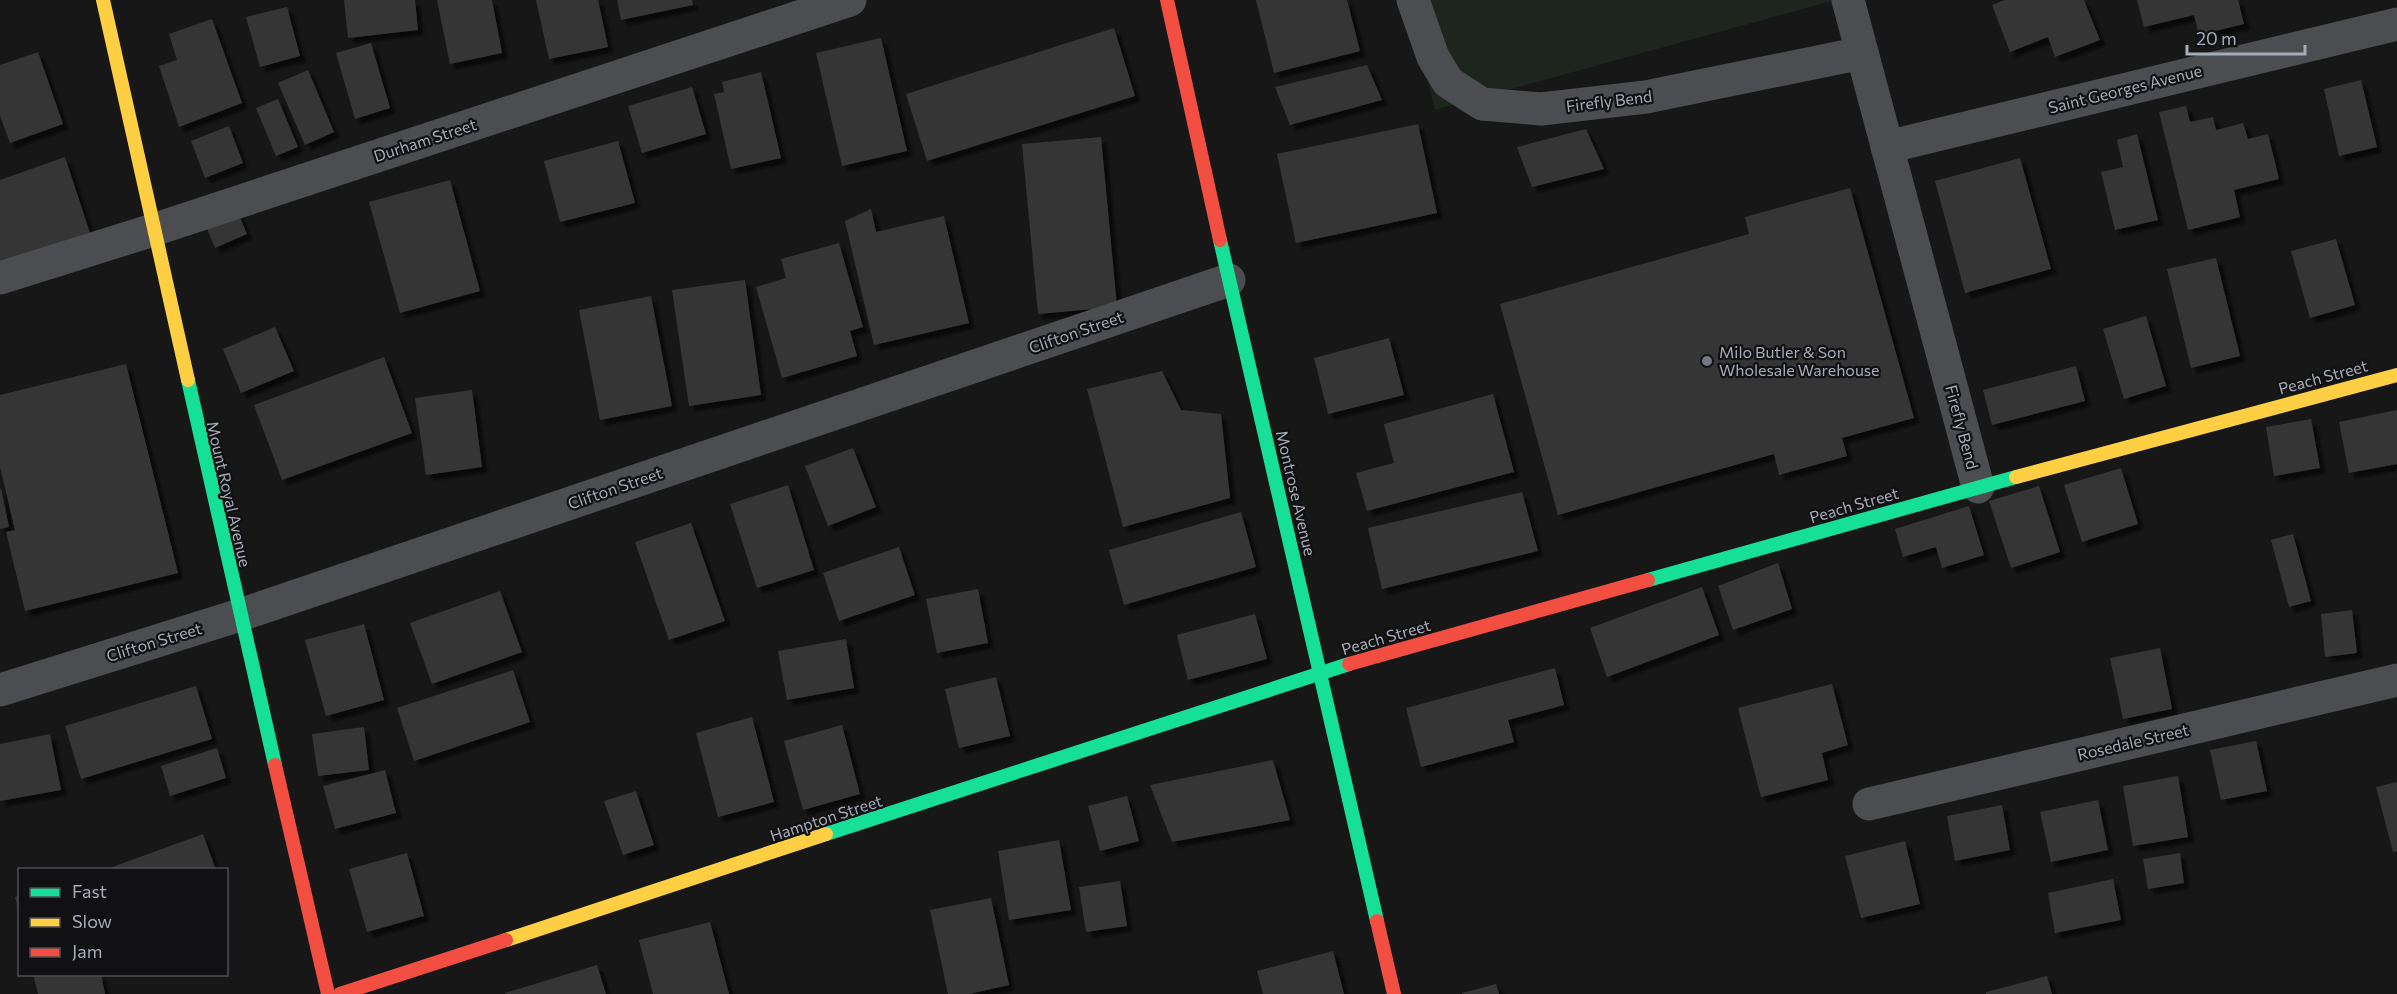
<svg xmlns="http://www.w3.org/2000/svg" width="2397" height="994" font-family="Commissioner,sans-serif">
<defs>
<filter id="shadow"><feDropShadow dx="5.5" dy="5.5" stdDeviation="1.5" flood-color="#0009"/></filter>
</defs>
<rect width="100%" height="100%" fill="#171717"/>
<!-- green -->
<polygon fill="#1d251e" points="1407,0 1835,0 1435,110"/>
<!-- building -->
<g fill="#353536" filter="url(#shadow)">
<polygon points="344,0 415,0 418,30 348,38"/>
<polygon points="437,0 492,0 502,53 450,64"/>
<polygon points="536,0 598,0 608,47 549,59"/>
<polygon points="617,0 692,0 693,5 621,20"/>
<polygon points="1256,0 1347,0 1360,51 1274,73"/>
<polygon points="2005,0 2084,0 2100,40 2055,57 2048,37 2010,52 1992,5"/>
<polygon points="2137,0 2238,0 2244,24 2199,35 2194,15 2144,27"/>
<polygon points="287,7 300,56 260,67 246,17"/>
<polygon points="212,19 242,103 179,127 159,66 177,60 169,34"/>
<polygon points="1114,28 1135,96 927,161 906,94"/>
<polygon points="881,38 907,151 842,166 816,53"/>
<polygon points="371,43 390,108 355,119 336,53"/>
<polygon points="38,52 63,124 10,143 0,116 0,65"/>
<polygon points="1367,65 1382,100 1290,125 1275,87"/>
<polygon points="308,70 334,132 305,145 278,83"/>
<polygon points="761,72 781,158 731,169 714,94 724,92 722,82"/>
<polygon points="2361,80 2377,147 2339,156 2324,89"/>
<polygon points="692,87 706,134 642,153 628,106"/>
<polygon points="278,99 298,147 276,156 256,108"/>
<polygon points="2186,106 2190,122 2213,117 2216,130 2243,123 2248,139 2268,134 2279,179 2234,190 2240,217 2188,230 2159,112"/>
<polygon points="1418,124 1437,213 1296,243 1277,154"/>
<polygon points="229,126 243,163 205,178 191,141"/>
<polygon points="1586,129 1604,169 1532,187 1517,147"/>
<polygon points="2137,134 2158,220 2115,230 2101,172 2123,167 2117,140"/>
<polygon points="1101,137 1117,307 1038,314 1022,144"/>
<polygon points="618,141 635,203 560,222 544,161"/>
<polygon points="65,157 91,236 0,268 0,180"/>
<polygon points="2020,158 2051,269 1965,293 1935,181"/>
<polygon points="450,180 480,291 400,313 369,202"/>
<polygon points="1850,188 1914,418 1842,438 1847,456 1779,475 1774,454 1558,515 1500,304 1749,234 1745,217"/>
<polygon points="871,209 876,232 944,216 969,323 874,345 845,221"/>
<polygon points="238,213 247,234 215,248 206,226"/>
<polygon points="2336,239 2355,305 2310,318 2291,251"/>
<polygon points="839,243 863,327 850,331 857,356 782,378 756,287 786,278 781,259"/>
<polygon points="2216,258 2240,356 2191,368 2167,269"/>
<polygon points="745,280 761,395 689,406 672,290"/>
<polygon points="651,296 672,406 600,420 579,310"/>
<polygon points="2146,316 2166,386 2124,399 2103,329"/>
<polygon points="275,327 294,371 241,393 223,349"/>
<polygon points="1389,338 1404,395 1328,414 1314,358"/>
<polygon points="384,357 412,433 282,480 254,405"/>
<polygon points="126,364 178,573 25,611 6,532 15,530 0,467 0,395"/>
<polygon points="2076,366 2085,401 1992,425 1983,390"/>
<polygon points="1162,371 1181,410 1221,414 1230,498 1123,527 1087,389"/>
<polygon points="472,390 482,467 426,475 415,398"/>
<polygon points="1493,394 1514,472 1367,511 1356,473 1394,463 1384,424"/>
<polygon points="2397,410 2397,464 2349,473 2339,422"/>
<polygon points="2311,419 2320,468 2274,476 2266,427"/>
<polygon points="853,448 876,507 828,526 805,466"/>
<polygon points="2121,468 2138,524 2082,542 2064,485"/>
<polygon points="788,485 814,570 757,588 730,504"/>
<polygon points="2039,486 2060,552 2011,568 1989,501"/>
<polygon points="1,488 9,527 0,529 0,489"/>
<polygon points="1522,492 1538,551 1382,589 1368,528"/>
<polygon points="1969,506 1984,555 1942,568 1936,547 1903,557 1895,529"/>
<polygon points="1241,512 1256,567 1124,605 1109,550"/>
<polygon points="691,523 725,621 669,640 635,542"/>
<polygon points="2293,534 2311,601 2289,607 2271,540"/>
<polygon points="899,547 915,595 839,621 823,573"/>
<polygon points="1778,563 1792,609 1733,630 1718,586"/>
<polygon points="1702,587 1719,635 1607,677 1590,628"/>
<polygon points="978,589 988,643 937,653 926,599"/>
<polygon points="500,591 522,652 432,684 410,623"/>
<polygon points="2352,610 2357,653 2325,657 2321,614"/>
<polygon points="1255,614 1267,659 1188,680 1177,635"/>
<polygon points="364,624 384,700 326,716 305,640"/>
<polygon points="846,639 854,688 787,700 778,651"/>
<polygon points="2160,648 2172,709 2123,719 2110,658"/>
<polygon points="1555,668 1564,705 1508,720 1514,742 1421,767 1406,708"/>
<polygon points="513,670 530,722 414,761 397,708"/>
<polygon points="996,677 1010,736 959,748 945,689"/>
<polygon points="1832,684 1848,745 1822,753 1828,780 1761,797 1738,708"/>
<polygon points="196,686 212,739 81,779 65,726"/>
<polygon points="752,717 774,802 718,817 696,733"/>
<polygon points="842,725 860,794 803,810 784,741"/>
<polygon points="364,727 369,770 318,776 312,734"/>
<polygon points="50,734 61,790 0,801 0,744"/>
<polygon points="2256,741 2267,791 2221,800 2210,750"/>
<polygon points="217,748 226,778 170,796 161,766"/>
<polygon points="1273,760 1290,820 1172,842 1150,785"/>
<polygon points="385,770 396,813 335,829 323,786"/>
<polygon points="2178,776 2188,837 2133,846 2123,786"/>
<polygon points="2397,782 2397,851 2393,852 2376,787"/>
<polygon points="636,791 654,845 623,855 604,801"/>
<polygon points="1127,796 1139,841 1100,851 1088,806"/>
<polygon points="2098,800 2108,850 2051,862 2040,812"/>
<polygon points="2002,805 2010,850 1955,861 1947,816"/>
<polygon points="203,834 216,870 108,870 107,869"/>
<polygon points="1059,840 1071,910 1009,920 998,851"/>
<polygon points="1905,841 1920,904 1861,918 1845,856"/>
<polygon points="407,853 424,916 367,932 349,869"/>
<polygon points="2180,853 2184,883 2148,889 2143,859"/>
<polygon points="2113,879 2121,920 2055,933 2048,893"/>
<polygon points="1120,881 1127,926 1086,932 1079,887"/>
<polygon points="20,896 20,912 19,912 15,897"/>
<polygon points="991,898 1009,985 969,994 948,994 930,910"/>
<polygon points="710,922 729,994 653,994 639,940"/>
<polygon points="1333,951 1344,994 1263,994 1257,971"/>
<polygon points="597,965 606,994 505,994 505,993"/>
<polygon points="33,974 101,974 105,994 38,994"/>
<polygon points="2047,976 2052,994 1986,994 1986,992"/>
<polygon points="1496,984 1499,994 1462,994 1462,993"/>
</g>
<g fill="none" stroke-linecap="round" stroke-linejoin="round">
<!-- street -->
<g stroke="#4b4d50" stroke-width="33">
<polyline points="1413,0 1433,57 1448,82 1482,104 1541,109 1646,97 1862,53"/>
<polyline points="1848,0 1978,487"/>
<polyline points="1887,147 2397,24"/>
<polyline points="0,278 153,230 850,0"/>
<polyline points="0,690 240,615 1229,280"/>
<polyline points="1869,804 2397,680"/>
</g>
<!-- fast -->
<g stroke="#16e098" stroke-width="14">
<polyline points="1220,240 1377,921"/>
<polyline points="188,380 275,765"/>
<polyline points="1648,580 2016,477"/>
<polyline points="826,834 1349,664"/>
</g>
<!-- slow -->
<g stroke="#ffcf43" stroke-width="14">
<polyline points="103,0 188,380"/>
<polyline points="2016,477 2397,375"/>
<polyline points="506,940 826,834"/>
</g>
<!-- jam -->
<g stroke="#f24e42" stroke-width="14">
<polyline points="1167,0 1220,240"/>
<polyline points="1349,664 1648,580"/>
<polyline points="275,765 328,994"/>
<polyline points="1377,921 1394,994"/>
<polyline points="340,994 506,940"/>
</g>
</g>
<!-- markers -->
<circle fill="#757880" stroke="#111113" stroke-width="2" cx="1707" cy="361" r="6"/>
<g text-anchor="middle" stroke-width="4.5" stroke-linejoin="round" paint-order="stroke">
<!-- street labels -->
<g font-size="16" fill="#a7acb9" stroke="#111113">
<text transform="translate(2125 89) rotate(-14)" y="6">Saint Georges Avenue</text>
<text transform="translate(1609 101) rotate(-7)" y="6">Firefly Bend</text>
<text transform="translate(425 140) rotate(-18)" y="6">Durham Street</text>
<text transform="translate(1076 332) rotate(-19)" y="6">Clifton Street</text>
<text transform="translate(2323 377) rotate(-15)" y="6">Peach Street</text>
<text transform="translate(1962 427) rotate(75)" y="6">Firefly Bend</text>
<text transform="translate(615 488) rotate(-19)" y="6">Clifton Street</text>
<text transform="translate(1296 493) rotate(77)" y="6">Montrose Avenue</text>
<text transform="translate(229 494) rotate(77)" y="6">Mount Royal Avenue</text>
<text transform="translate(1854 505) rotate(-16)" y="6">Peach Street</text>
<text transform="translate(1386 637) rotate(-16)" y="6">Peach Street</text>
<text transform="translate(154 642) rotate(-17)" y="6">Clifton Street</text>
<text transform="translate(2133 742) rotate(-13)" y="6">Rosedale Street</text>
<text transform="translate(826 818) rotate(-18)" y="6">Hampton Street</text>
</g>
<!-- poi labels -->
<g font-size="16" fill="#a7acb9" stroke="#111113" text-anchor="start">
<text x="1719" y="358">Milo Butler &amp; Son<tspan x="1719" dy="18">Wholesale Warehouse</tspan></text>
</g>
</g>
<!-- legend -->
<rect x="18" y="868" width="210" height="108" fill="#111113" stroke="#4d4f55" stroke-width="1.5"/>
<rect x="30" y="888" width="30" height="9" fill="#16e098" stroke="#4d4f55" stroke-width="1.5"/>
<text x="72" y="898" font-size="18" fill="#a7acb9">Fast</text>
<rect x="30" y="918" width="30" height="9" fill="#ffcf43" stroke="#4d4f55" stroke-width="1.5"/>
<text x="72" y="928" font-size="18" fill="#a7acb9">Slow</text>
<rect x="30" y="948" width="30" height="9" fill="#f24e42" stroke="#4d4f55" stroke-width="1.5"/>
<text x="72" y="958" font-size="18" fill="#a7acb9">Jam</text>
<!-- scale -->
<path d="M2187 45v9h118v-9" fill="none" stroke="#a7acb9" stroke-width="3"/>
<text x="2196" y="45" font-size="18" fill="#a7acb9" stroke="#111113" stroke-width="4.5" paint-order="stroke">20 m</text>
</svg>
